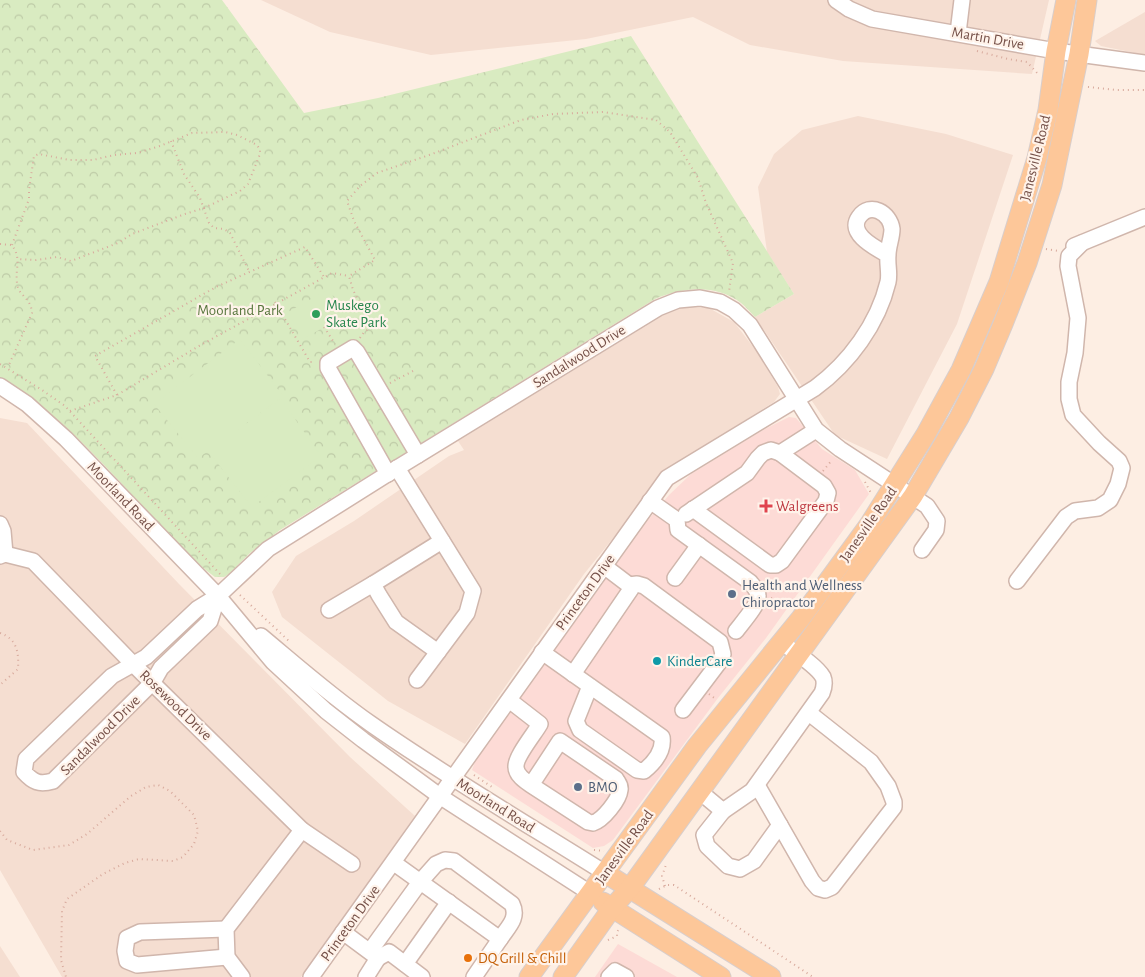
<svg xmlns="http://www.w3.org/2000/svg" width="1145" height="977" font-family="'Alegreya Sans',sans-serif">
<defs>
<pattern id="park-crowns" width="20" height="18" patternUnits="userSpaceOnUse" patternTransform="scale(1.25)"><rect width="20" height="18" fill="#d9ebc1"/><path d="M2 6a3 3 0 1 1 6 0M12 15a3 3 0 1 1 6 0" fill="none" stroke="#becba7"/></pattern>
</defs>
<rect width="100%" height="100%" fill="#fdeee3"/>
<!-- residential -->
<g fill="#f5ded1">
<polygon points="261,0 1049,0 1032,74 843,61 750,45 693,17 586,39 431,55 330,32"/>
<polygon points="1145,12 1145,55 1101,46 1095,41"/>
<polygon points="858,116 946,134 1013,155 957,324 887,459 835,435 755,317 794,294 767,252 758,187 774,154 802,130"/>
<polygon points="685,307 709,308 734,322 757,352 778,387 780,394 774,402 670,468 584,574 465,744 388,701 282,617 272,592 296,556 354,521 449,456 464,450 458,441 664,315"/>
<polygon points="0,418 27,423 179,584 350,757 415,816 301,977 62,977 0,870"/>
<polygon points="0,946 20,977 0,977"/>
</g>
<!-- commercial -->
<g fill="#fddbd6">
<polygon points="789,417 796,418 822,449 855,470 869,494 766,638 718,698 613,840 604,846 593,848 472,770 475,762 648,520 669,495 691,474 765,429"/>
<polygon points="618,944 677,977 595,977"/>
</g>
<!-- park -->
<path fill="url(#park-crowns)" d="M0,0h222l82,113 74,-15 253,-62 163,258 -39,23c-4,-4 -9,-10 -14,-14 -25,-19 -58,-16 -86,-4l-375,231 -30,23 -21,21 -5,3h-9c-20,-14 -38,-35 -55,-53 -48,-49 -100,-113 -160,-146z"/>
<!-- garden -->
<g fill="#d9ebc1">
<polygon points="329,289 344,316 303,339 288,312"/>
<polygon points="240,339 283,396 236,431 281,399 321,456 252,507 208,451 198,458 154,404"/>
</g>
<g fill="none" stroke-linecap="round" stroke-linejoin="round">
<!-- minor casing -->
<g stroke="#d0b6ac" stroke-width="18">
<g id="minor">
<polyline points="836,0 849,9 872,19 1056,51 1145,63"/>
<polyline points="958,33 962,0"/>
<polyline points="1074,246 1145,217"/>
<polyline points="0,386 27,404 66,439 218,596 273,662 326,711 363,740 441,797 590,893"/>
<polyline points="397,468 473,591 467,613 417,680"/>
<polyline points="388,474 328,368 328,363 353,348 357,352 418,455"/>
<path d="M650,501l27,19 1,10 72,52c3,4 8,8 8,14 1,8 -16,27 -22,35"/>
<polyline points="693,509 770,565 776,565 782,561 826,501 828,493 824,486 780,453"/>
<polyline points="686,514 747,473 758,458 763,453 771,450 780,453 816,430"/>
<polyline points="0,524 3,531 5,554"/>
<polyline points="0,556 5,554 33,561 132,663 302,830 352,864"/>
<polyline points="675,578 699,545"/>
<polyline points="1017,581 1066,517 1075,511 1098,508 1110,500 1118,484 1122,468 1119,461 1099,443 1073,415 1069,399 1069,382 1075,353 1078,318 1068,266 1069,256 1082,243"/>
<polyline points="373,584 442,541"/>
<polyline points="629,585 637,584 644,586 720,642 723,654 720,661 683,710"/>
<path d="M218,596l-8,25 -49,47 -8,14 -100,99c-14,4 -20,1 -29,-9l2,-13 86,-83 34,-19 51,-48 21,-13 50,-47 129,-81 261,-160 20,-8 22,-2 20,4 14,8 16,15 66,105 24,19 87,57 10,15 -1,9 -14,20"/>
<polyline points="329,610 373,584 379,595 396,622 438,652"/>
<path d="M261,636c36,30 71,61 110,88 76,53 156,100 234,149"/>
<path d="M542,652l120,85c2,13 -7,25 -18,34l-7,-1 -57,-40 -4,-9 14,-35"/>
<polyline points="573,674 631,589 629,585 604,566"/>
<path d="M509,700l31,24c-5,9 -25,33 -24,43 0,8 9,14 15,18l57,37 5,1c10,-3 26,-23 27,-33 1,-5 -2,-7 -4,-11l-56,-38 -29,44"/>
<polyline points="757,785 812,881 818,888 825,890 832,887 894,807 894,802 888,786 871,762 809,713"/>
<path d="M699,791l24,20 29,-20 70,-98c2,-5 3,-11 1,-16 -7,-12 -30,-26 -41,-34"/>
<polyline points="723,811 704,835 707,846 728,866 740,869 754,861 780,825"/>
<polyline points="394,863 500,939 474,977"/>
<polyline points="226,929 140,932 127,938 125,951 127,961 137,965 227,957"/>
<polyline points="343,932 378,958 389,952 422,977"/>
<path d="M370,951l50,-69 16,-18 9,-4 9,1 58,43c7,14 -4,23 -12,35"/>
<polyline points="405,964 449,902"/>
<polyline points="242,977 227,957 226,929 302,830"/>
<path d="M311,977l356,-499 148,-90c34,-25 63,-64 73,-106 2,-9 -1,-17 0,-27 0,-9 4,-17 4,-26 -2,-16 -22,-28 -33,-12 -12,17 17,31 29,38"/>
<polyline points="366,977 378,958"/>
<polyline points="609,977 615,971 626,977"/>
</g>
</g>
<!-- major casing -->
<g stroke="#d8cecc" stroke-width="21">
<g id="major">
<polyline points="605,873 771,977"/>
<polyline points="603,902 721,977"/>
<polyline points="529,977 697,746 801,618 869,525 926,434 961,370 999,282 1006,259 1037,158 1048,110 1056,51 1066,0"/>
<polyline points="563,977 612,908 630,888 913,496 959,418 984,369 1003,324 1027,263 1052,185 1079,54 1087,0"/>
</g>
</g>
<!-- path -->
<g stroke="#d8aa9d" stroke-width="2" stroke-dasharray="1 4" stroke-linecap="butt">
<polyline points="977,51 1008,59 1027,62 1038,74"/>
<polyline points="1088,87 1117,90 1145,90"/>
<polyline points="171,141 184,174 200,198 209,223 214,228 224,229 230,233 249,271"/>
<path d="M0,244l12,1c10,15 3,22 5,38 1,13 14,14 15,30l-24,54"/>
<polyline points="12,245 29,199 29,190 34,156 39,154 69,160 93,160 114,155 137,153 160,146 192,133 225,132 237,135 257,145 260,150 260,154 248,184 240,191 204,208 185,214 132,234 118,243 71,261 57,257 36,260 18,259"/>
<polyline points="1046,249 1059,251"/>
<polyline points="275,302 310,362 315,362"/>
<polyline points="324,327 335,344"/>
<polyline points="360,338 364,332 372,327 353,290 349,276 375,260 354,221 347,201 360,186 377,173 432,154 521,120 553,114 603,112 656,120 670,132 698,178 706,203 733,263 729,292"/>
<polyline points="0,364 42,390 65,406 220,574"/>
<polyline points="390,383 413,371"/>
<polyline points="117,395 95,356 216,287 305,247 324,277"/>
<polyline points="70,411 117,395 199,346 332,273 349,276"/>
<polyline points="823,471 832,460"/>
<polyline points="865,482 871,493"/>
<polyline points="240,595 291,643"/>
<polyline points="771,598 781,601 791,606"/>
<path d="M0,633c17,6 19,19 18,36l-18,16"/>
<polyline points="709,694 717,700"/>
<polyline points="474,775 492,787"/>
<polyline points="0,831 7,840 33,850 69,845 87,834 131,796 146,787 158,785 170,791 194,815 198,831 194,844 183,857 173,861 139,859 125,863 103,874 67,899 62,911 61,960 66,977"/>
<polyline points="594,850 604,851"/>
<polyline points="665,886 662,876 666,865"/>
<polyline points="659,889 667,885 674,885 813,977"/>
<polyline points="608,940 617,936 617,932 619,929"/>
</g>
<!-- minor -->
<use href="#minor" stroke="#fff" stroke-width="15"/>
<!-- major -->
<use href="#major" stroke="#fdc799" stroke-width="19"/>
</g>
<!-- markers -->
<circle fill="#2e9e5b" stroke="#fff3ea" stroke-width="2" cx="316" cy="314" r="5"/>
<path fill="#e0444e" stroke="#fff3ea" stroke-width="2" d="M763.5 498.5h5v5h5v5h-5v5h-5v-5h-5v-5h5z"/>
<g fill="#5c6f8a" stroke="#fff3ea" stroke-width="2">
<circle cx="732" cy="594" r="5"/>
<circle cx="578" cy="787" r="5"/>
</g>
<circle fill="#0f9aa8" stroke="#fff3ea" stroke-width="2" cx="657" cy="661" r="5"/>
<circle fill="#e8710a" stroke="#fff3ea" stroke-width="2" cx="468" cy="958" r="5"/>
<g text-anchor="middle" stroke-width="4.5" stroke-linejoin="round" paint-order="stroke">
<!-- street labels -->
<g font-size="15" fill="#755048" stroke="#fff3ea">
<text transform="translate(988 38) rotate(10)" y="5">Martin Drive</text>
<text transform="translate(1035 158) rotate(-76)" y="5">Janesville Road</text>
<text transform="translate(579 356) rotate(-32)" y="5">Sandalwood Drive</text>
<text transform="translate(121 496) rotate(46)" y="5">Moorland Road</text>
<text transform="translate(868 524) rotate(-55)" y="5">Janesville Road</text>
<text transform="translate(585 592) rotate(-54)" y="5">Princeton Drive</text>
<text transform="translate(176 705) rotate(44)" y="5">Rosewood Drive</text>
<text transform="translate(100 735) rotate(-45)" y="5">Sandalwood Drive</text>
<text transform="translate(496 805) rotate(32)" y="5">Moorland Road</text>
<text transform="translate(624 847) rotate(-54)" y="5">Janesville Road</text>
<text transform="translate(350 923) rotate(-54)" y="5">Princeton Drive</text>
</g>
<!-- leisure labels -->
<g font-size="15" fill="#27864d" stroke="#fff3ea" text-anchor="start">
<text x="326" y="310">Muskego<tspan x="326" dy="17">Skate Park</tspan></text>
</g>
<!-- park labels -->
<g font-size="15" fill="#58763d" stroke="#fff3ea">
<text x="240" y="315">Moorland Park</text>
</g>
<!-- health labels -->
<g font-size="15" fill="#be3a42" stroke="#fff3ea" text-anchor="start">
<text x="776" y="511">Walgreens</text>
</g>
<!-- service labels -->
<g font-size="15" fill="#4e5e75" stroke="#fff3ea" text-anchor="start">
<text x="742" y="590">Health and Wellness<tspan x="742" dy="17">Chiropractor</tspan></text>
<text x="588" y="792">BMO</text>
</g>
<!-- culture labels -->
<g font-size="15" fill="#0d838f" stroke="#fff3ea" text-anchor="start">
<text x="667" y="666">KinderCare</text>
</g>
<!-- food labels -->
<g font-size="15" fill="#c56008" stroke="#fff3ea" text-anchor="start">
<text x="478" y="963">DQ Grill &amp; Chill</text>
</g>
</g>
</svg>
